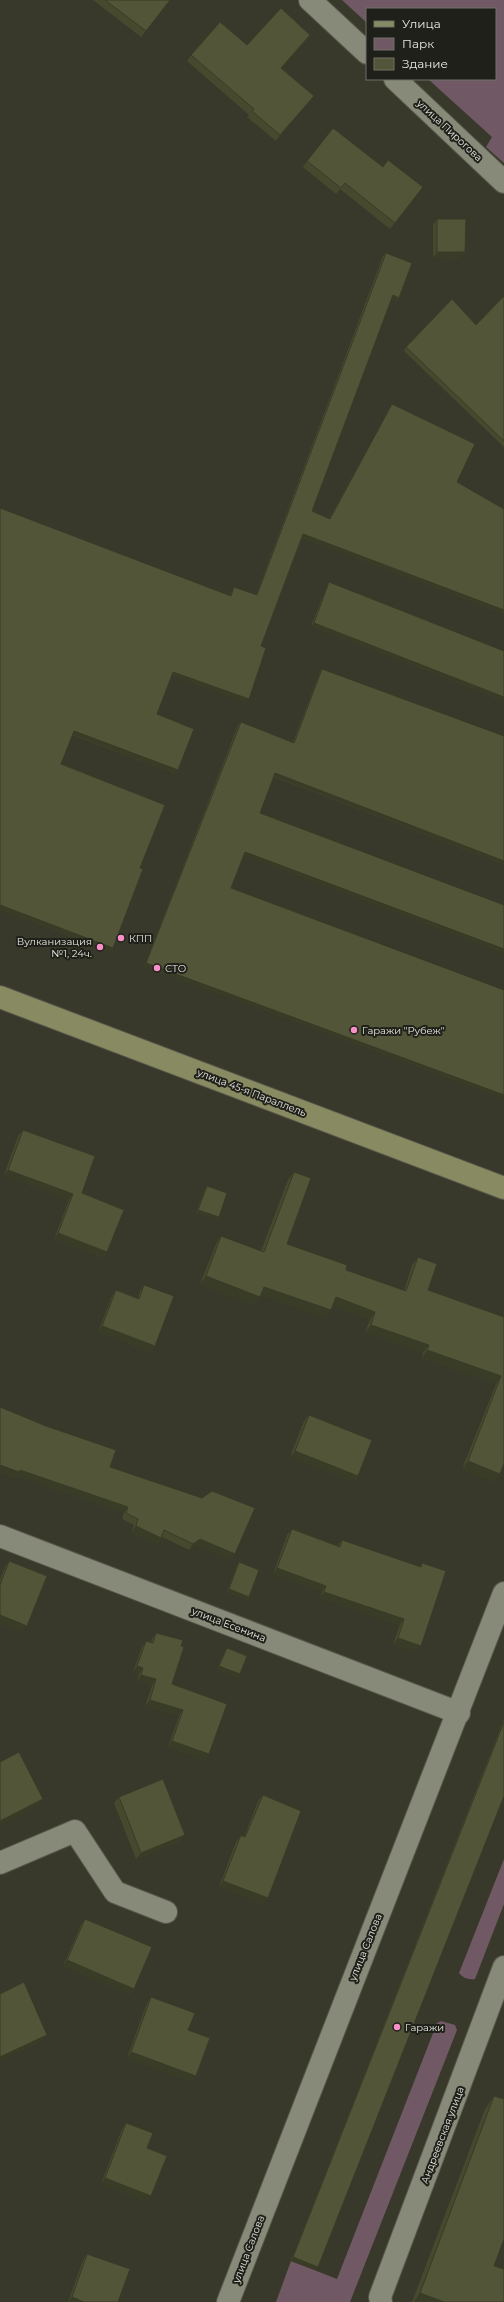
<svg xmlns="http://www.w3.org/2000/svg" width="504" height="2302" font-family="Montserrat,sans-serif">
<rect width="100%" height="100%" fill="#38392a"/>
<!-- green -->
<g fill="#705965">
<polygon points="342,0 504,0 504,163 486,147 492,137 428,79 495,79 495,9 367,9 367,23"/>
<path d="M504,1859v45l-29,75c-7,1 -12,-1 -16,-6z"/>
<polygon points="441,2021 455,2025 457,2030 350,2302 276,2302 291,2261 337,2279 437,2023"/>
</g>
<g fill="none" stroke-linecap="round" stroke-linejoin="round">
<!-- street casing -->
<g stroke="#57584b" stroke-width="24">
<g id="street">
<polyline points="310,0 367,53"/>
<polyline points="395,79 504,182"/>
<polyline points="0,1536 459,1713"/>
<polyline points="0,1863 75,1831 115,1892 166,1912"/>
<polyline points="228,2302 504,1593"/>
<polyline points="381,2302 380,2297 504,1967"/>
</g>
</g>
<!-- secondary casing -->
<g stroke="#57584b" stroke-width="24">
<polyline id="secondary" points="0,997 504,1188"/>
</g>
<!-- street -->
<use href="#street" stroke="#888a79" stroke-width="22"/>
<!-- secondary -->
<use href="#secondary" stroke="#888b61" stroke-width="22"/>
</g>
<!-- wall -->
<g fill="#47492f">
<polygon points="93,0 170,0 141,37"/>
<polygon points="310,35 306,41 281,68 314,96 309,102 276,141 247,117 249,115 187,61 191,55"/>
<polygon points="307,161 383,167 423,187 390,229 340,189 336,194 303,167"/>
<polygon points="437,219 461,259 433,258 433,225"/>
<polygon points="386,253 399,298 397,301 391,299 312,511 329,519 392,404 457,482 504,509 504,614 302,538 261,646 246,702 172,676 157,714 175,774 72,735 61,764 140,868 113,948 111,951 0,910 0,508 230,596 232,590 234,587 256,595 383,256"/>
<polygon points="504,296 504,447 404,351 406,347 476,325"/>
<polygon points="329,582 504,651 504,701 311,626 327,586"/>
<polygon points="322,669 504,736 504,865 274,777 231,888 144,967 238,725 241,722 293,742 320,672"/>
<polygon points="23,1130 82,1193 107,1252 103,1258 54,1239 69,1200 4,1175 18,1136"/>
<polygon points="294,1172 287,1244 346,1270 404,1291 412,1265 418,1257 428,1290 504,1317 500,1474 494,1482 462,1469 496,1384 422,1358 423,1353 365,1332 370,1320 333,1306 326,1318 261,1295 254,1305 200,1284 216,1244 221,1236 261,1251 288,1180"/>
<polygon points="207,1186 217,1220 196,1213 205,1189"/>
<polygon points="144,1285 155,1346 151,1352 98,1332 112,1296 116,1290 138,1298 140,1291"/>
<polygon points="309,1415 358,1476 354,1482 290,1457 304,1421"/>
<polygon points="110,1467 231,1560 196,1545 189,1550 162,1537 157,1544 131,1533 134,1525 122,1519 124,1513 16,1476 15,1478 0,1472"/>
<polygon points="292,1529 338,1546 342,1540 420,1567 422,1563 417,1652 393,1644 400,1625 320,1598 322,1592 273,1574 287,1535"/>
<polygon points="9,1561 23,1632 0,1623 0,1580 5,1567"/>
<polygon points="239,1562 249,1597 247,1600 227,1592 237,1565"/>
<polygon points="156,1633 181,1646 172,1684 209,1754 205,1760 168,1747 179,1716 145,1706 152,1686 137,1681 139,1674 133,1672 142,1647 146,1641 151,1642 152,1639"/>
<polygon points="227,1648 237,1678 217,1669 225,1651"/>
<polygon points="504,1719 504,1796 318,2267 316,2270 291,2261"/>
<polygon points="263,1795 268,1898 263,1904 219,1887 236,1842 241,1835 244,1837 258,1801"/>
<polygon points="119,1797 181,1841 136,1859 114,1803"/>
<polygon points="85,1919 130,1995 63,1966 81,1925"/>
<polygon points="151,1997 188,2030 192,2082 127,2058 147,2003"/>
<polygon points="494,2096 494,2266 504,2302 412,2302 485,2109"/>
<polygon points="126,2123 147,2148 151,2196 147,2202 101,2184 122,2129"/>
<polygon points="87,2254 118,2302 68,2302 83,2260"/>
</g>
<!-- shaded-wall -->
<g fill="#393c26">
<polygon points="310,35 306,41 276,74 281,68"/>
<polygon points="314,96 309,102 276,141 280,135"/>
<polygon points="437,252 465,252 461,259 433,258"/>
<polygon points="393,295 399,298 397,301 390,299"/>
<polygon points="303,534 504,610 504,614 301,538"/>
<polygon points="314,623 504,697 504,701 311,626"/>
<polygon points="173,672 249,699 246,702 171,676"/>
<polygon points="74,731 178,770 175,774 71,734"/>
<polygon points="275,773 504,861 504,865 273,776"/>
<polygon points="245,852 504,949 504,954 242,855"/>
<polygon points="0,905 113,948 111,951 0,910"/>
<polygon points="146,963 504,1095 504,1099 144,967"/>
<polygon points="8,1170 73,1194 69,1200 4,1175"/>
<polygon points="198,1210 219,1217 217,1220 196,1213"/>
<polygon points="58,1233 107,1252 103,1258 54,1239"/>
<polygon points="206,1276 260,1297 254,1305 200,1284"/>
<polygon points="264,1287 331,1310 326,1318 258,1295"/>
<polygon points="336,1297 375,1312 370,1320 330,1305"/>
<polygon points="371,1325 429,1345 423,1353 365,1332"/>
<polygon points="102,1326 155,1346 151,1352 98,1332"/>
<polygon points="427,1350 501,1376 496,1384 422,1358"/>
<polygon points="295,1451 358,1476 354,1482 290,1457"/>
<polygon points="468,1461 500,1474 494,1482 462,1469"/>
<polygon points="0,1465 20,1470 128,1507 124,1513 16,1476 15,1478 0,1472"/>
<polygon points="136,1526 161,1538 157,1544 131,1533"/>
<polygon points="200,1539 235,1554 231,1560 196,1545 189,1550 193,1544"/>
<polygon points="277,1568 326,1586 322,1592 273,1574"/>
<polygon points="229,1589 249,1597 247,1600 227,1592"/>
<polygon points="324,1592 404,1619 400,1625 320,1598"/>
<polygon points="0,1615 27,1626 23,1632 0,1623"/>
<polygon points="398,1638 421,1646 417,1652 393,1644"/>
<polygon points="137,1666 143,1668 139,1674 133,1672"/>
<polygon points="219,1666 240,1674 237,1678 217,1669"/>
<polygon points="141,1675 156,1679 152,1686 137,1681"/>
<polygon points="150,1700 183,1710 179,1716 145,1706"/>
<polygon points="172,1741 209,1754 205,1760 168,1747"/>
<polygon points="43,1799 39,1805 0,1825 0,1821"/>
<polygon points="185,1835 181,1841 136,1859 141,1853"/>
<polygon points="223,1881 268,1898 263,1904 219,1887"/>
<polygon points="67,1960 134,1989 130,1995 63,1966"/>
<polygon points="47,2035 43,2041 0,2061 0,2057"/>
<polygon points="131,2052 196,2076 192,2082 127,2058"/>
<polygon points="105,2178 151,2196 147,2202 101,2184"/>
<polygon points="293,2257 318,2267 316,2270 291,2261"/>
<polygon points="420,2293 444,2302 414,2302"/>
<polygon points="72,2297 84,2302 68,2302"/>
</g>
<!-- building -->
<g fill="#525537" stroke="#393c26">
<polygon points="105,0 170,0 146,31"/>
<polygon points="281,8 310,35 281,68 314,96 280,135 252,111 254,109 191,55 220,22 247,45"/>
<polygon points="333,128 383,167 388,160 423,187 395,223 345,183 341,188 307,161"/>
<polygon points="437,219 466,219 465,252 437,252"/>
<polygon points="386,253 412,263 399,298 393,295 312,511 330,519 392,404 475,444 457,482 504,509 504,610 303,534 261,646 266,648 249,699 173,672 157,714 194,729 178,770 74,731 61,764 165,805 140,868 143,869 113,948 0,905 0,508 231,596 234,587 257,595"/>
<polygon points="504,296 504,441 406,347 452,299 476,325"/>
<polygon points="329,582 504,651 504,697 314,623"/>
<polygon points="322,669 504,736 504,861 275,773 260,813 504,905 504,949 245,852 231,888 504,990 504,1095 146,963 241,722 294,743"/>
<polygon points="23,1130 95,1156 82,1193 124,1210 107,1252 58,1233 73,1194 8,1170"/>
<polygon points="294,1172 311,1178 287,1244 347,1265 346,1270 406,1291 418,1257 437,1264 428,1290 504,1317 504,1463 500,1474 468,1461 501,1376 427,1350 429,1345 371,1325 375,1312 336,1297 331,1310 264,1287 260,1297 206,1276 221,1236 264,1252"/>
<polygon points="207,1186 227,1193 219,1217 198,1210"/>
<polygon points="144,1285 174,1296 155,1346 102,1326 116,1290 139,1299"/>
<polygon points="0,1407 46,1426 116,1450 110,1467 202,1498 212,1491 255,1508 235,1554 200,1539 193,1544 164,1530 161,1538 136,1526 138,1519 126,1513 128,1507 20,1470 19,1472 0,1465"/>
<polygon points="309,1415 372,1440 358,1476 295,1451"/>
<polygon points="292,1529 340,1547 342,1540 421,1567 422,1563 446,1571 421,1646 398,1638 404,1619 324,1592 326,1586 277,1568"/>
<polygon points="9,1561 47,1576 27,1626 0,1615 0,1585"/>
<polygon points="239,1562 259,1570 249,1597 229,1589"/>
<polygon points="156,1633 183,1640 181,1646 184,1647 172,1684 227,1704 209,1754 172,1741 183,1710 150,1700 156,1679 141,1675 143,1668 137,1666 146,1641 153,1643"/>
<polygon points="227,1648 247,1656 240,1674 219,1666"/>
<polygon points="504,1722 504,1796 318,2267 293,2257"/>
<polygon points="19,1752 43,1799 0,1821 0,1762"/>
<polygon points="163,1779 185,1835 141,1853 119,1797"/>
<polygon points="263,1795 301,1811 268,1898 223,1881 241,1835 245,1837"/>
<polygon points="85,1919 152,1947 134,1989 67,1960"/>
<polygon points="24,1982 47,2035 0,2057 0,1994"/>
<polygon points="151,1997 195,2013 188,2030 210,2038 196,2076 131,2052"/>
<polygon points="494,2096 504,2099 504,2239 494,2266 504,2269 504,2302 444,2302 420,2293"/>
<polygon points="126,2123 153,2133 147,2148 167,2156 151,2196 105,2178"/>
<polygon points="87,2254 130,2269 118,2302 84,2302 72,2297"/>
</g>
<!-- markers -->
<g fill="#f98fc9" stroke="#1f2019" stroke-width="1.5">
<circle cx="121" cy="938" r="4"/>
<circle cx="100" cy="947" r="4"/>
<circle cx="157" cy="968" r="4"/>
<circle cx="354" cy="1030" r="4"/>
<circle cx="397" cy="2027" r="4"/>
</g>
<g text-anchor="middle" stroke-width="4" stroke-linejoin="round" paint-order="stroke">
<!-- street labels -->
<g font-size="10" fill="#e7e8df" stroke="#1f2019">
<text transform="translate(450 130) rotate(43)" y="4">улица Пирогова</text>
<text transform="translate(252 1092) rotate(21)" y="4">улица 45-я Параллель</text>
<text transform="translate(229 1624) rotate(21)" y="4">улица Есенина</text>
<text transform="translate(365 1947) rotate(-68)" y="4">улица Салова</text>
<text transform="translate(442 2135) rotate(-69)" y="4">Андреевская улица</text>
<text transform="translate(248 2249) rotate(-69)" y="4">улица Салова</text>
</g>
<!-- poi labels -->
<g font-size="10" fill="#e7e8df" stroke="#1f2019" text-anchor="start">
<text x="129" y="942">КПП</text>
<text x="92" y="945" text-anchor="end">Вулканизация<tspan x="92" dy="12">№1, 24ч.</tspan></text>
<text x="165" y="972">СТО</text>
<text x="362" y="1034">Гаражи "Рубеж"</text>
<text x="405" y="2031">Гаражи</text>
</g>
</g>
<!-- legend -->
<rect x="366" y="8" width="130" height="72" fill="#1f2019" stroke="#6f7068"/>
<rect x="374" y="21" width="20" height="6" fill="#888b61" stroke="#6f7068"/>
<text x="402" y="28" font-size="12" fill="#e7e8df">Улица</text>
<rect x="374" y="38" width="20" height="12" fill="#705965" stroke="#6f7068"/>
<text x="402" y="48" font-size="12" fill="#e7e8df">Парк</text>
<rect x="374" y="58" width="20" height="12" fill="#525537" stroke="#6f7068"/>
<text x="402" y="68" font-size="12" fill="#e7e8df">Здание</text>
</svg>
